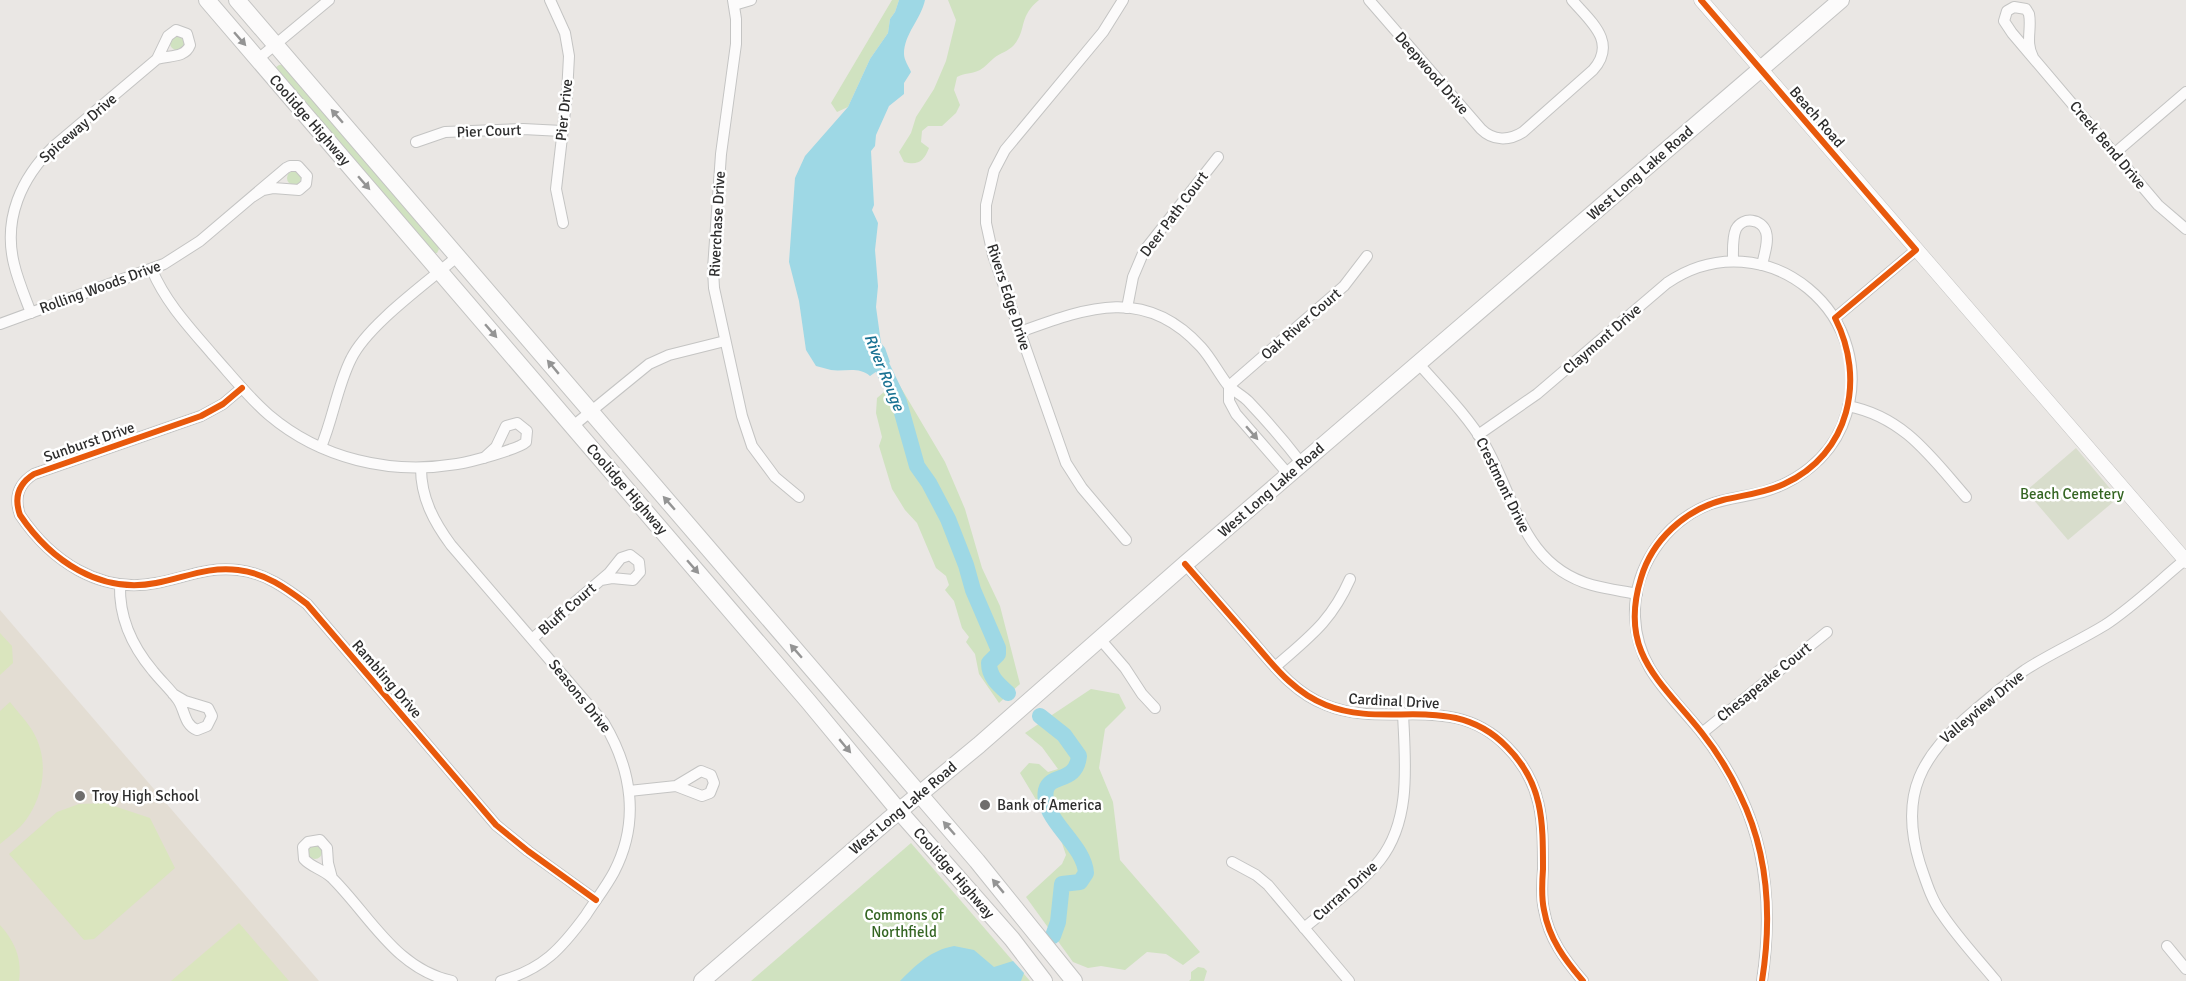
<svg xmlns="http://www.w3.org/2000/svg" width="2186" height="981" font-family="Signika,sans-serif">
<rect width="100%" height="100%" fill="#eae7e4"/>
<!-- education -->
<polygon fill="#e3ddd3" points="0,610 319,981 0,981"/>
<!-- green -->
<g fill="#d0e2c0">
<polygon points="892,0 899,0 895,12 890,19 888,33 870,59 848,107 837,112 831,103"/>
<path d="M948,0h91c-21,17 -12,30 -25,45 -5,6 -14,8 -20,13 -5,4 -9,9 -14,12 -8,4 -16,3 -23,7l-3,13 6,15 -4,8 -14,13h-14l-6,5 -1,11 8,6c-5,13 -11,18 -25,14l-5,-10 12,-19 5,-16 18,-28 12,-28 10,-41z"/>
<circle cx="177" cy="43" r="7"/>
<polygon points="279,65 284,65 436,243 439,249 437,253 431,253 275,68"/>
<circle cx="294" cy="178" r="7"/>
<polygon points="897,381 945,462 965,509 982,568 1000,606 1020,684 999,703 979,674 975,654 966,642 969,637 962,628 954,601 945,590 949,585 946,576 936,568 917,523 905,510 892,489 879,446 882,437 876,413 877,398"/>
<polygon points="1091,689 1119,694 1126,708 1105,729 1099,768 1113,802 1120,860 1200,952 1183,965 1166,954 1147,952 1125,970 1101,966 1088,968 1073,962 1026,897 1062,864 1066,855 1062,843 1020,773 1029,763 1039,764 1048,772 1058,769 1042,747 1025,733"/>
<polygon points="911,843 1030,981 751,981"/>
<circle cx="315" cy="852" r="7"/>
<polygon points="1198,967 1204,968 1207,971 1204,981 1189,981 1191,979 1191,972"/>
</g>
<!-- cemetery -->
<polygon fill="#d8ddcc" points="2076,448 2118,498 2068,540 2026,491"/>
<!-- pitch -->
<g fill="#dae5be">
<polygon points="0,633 12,646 13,663 0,675"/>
<path d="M10,702c6,8 14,16 20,25 21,30 15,72 -9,99 -6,6 -14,12 -21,18v-133z"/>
<polygon points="105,803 150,818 175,868 94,939 84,940 9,854 57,812 79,804"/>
<polygon points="239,923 289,981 171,981"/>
<path d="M0,925c15,17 22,33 19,56h-19z"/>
</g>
<!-- water -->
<g fill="#9ed8e5">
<path d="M899,0h26c-4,19 -21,34 -21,54 0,6 5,13 7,18l-7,11v11l-15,12 -13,29 -1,11 -4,5 3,54 -2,5 6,13 -3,27 3,36 -2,21 5,36 4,5 5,14 -20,14c-11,-10 -26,-4 -39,-6 -5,-1 -10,-3 -15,-4l-10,-16 -7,-49 -10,-39 6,-84 10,-22 43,-49 22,-48 18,-26 2,-14 5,-7z"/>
<path d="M954,946l20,4 20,17 19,-6 11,12 -3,8h-121c16,-16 31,-31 54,-35z"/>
</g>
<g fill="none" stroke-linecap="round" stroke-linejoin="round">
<!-- river -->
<g stroke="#9ed8e5" stroke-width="16">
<path d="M873,348l26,54 18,64 12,17 19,36 18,46 7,25 25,58v6l-9,9c0,14 10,22 19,30"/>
<path d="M1040,716l24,19 15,21c-3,28 -29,17 -33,34 -6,29 38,53 40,83l-6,9 -18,2 -4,38 -5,14"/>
</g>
<!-- minor casing -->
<g stroke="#c4c4c3" stroke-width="12">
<g id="minor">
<polyline points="550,0 565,33 569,56 567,94 556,189 563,223"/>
<polyline points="733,0 736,19 736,44 721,154 713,269 714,288 742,416 752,446 775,477 799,497"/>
<polyline points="1123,0 1103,32 1005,150 994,171 986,205 986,223 993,255 1066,463 1082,488 1126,540"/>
<path d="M1369,0l112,129c12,12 28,12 42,3l70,-62c25,-28 -3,-49 -21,-70"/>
<polyline points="734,5 751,0"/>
<path d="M2033,57c-8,-15 -1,-28 -4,-43l-3,-5 -12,-2 -7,4 -3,10 8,12 146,172 28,24"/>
<polyline points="258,59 329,0"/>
<polyline points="416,142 445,132 523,129 562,131"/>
<polyline points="2115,153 2186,92"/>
<path d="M1733,261c0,-10 -1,-23 3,-32 7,-13 26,-10 30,3 3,10 -2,23 -4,33"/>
<path d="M152,270c14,33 38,58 61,85 18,20 35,42 56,60 52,44 121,60 188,49 13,-2 62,-15 69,-22l1,-11 -10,-8 -11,3 -10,21 -12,11"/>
<polyline points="1127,308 1133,277 1144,251 1218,157"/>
<path d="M31,313c-6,-16 -13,-32 -17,-49 -11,-45 7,-86 40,-118l103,-87c13,-4 28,-1 33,-14l-3,-11 -11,-4 -8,6 -11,23"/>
<polyline points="1835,318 1916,250"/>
<polyline points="0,324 164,264 200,241 286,168 290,166 298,166 307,176 306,184 299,190 273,188 263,190 252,197"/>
<path d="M1020,332c66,-24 125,-47 181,15 10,11 17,25 26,37 6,7 15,11 21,17 19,20 37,41 54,63"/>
<path d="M1418,363c23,26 49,52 67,82 31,54 37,120 107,140 15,4 30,6 45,9"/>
<polyline points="1229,386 1344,286 1367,256"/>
<polyline points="1229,386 1229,401 1236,414 1289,475"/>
<path d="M242,388l-19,16 -22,12 -167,58c-16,10 -20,24 -14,41 31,46 80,79 136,68 28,-5 52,-17 82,-13 27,3 48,18 69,34l189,221 32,26 68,49"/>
<path d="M1848,406c56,11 83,51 118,91"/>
<polyline points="573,426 649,364 669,355 725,341"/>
<path d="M1478,435l59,-41 130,-111c98,-67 220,34 175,143 -14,33 -45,56 -79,66 -18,5 -37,6 -55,13 -44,18 -75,64 -73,112 2,53 36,77 67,116 59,75 74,155 60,248"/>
<path d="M321,447c12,-28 16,-60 30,-88 16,-34 77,-77 107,-103"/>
<path d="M421,468c0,30 13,54 30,77l153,178c28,47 36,99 10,149 -8,15 -19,29 -28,43 -25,34 -43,54 -85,66"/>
<path d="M1185,564c21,24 42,48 63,72 23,26 44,56 78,69 61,25 127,-14 181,42 36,36 36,74 36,122 -1,14 -2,28 1,41 5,29 21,50 39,71"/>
<path d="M120,585c-1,33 12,61 33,86 8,10 17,18 25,29 7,10 6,25 19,30l10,-4 5,-10 -4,-8 -23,-7 -12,-7"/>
<polyline points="533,638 609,573 621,558 630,555 639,562 640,572 633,580 612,578 601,580"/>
<polyline points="1100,639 1125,668 1142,694 1155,708"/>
<path d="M1275,667c34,-30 56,-45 75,-88"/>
<polyline points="1702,733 1827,632"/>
<polyline points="629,791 676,786 702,796 710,793 714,783 711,775 701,771 676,786"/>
<polyline points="1232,862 1256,875 1268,885 1349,981"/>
<path d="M332,878l-4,-15 -1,-15 -7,-8 -12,2 -5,5 1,12c7,8 18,10 27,18 38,37 64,92 121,104"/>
<path d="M1304,928c25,-21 55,-42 76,-68 32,-41 25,-98 23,-147"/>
<polyline points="2167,946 2186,969"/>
<path d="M1996,981c-18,-22 -38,-43 -54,-67 -11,-15 -16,-33 -22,-50 -22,-71 2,-109 55,-154 17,-14 33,-28 50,-40 26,-17 54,-29 80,-45 29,-19 54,-44 81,-66"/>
</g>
</g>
<!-- tertiary casing -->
<g stroke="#c4c4c3" stroke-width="15">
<polyline id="tertiary" points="1701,0 2186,561"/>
</g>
<!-- secondary casing -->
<g stroke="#c4c4c3" stroke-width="18">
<g id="secondary">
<polyline points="207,0 808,701 899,811 1012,939 1044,981"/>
<polyline points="237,0 977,861 1074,981"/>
<polyline points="702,981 887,821 979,745 1185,564 1841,0"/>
</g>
</g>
<!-- minor -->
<use href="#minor" stroke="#fcfbfb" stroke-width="10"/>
<!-- tertiary -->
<use href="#tertiary" stroke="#fcfbfb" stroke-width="14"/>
<!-- secondary -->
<use href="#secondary" stroke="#fcfbfb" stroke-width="16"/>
<!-- cycleway casing -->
<g stroke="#fff" stroke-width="10">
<g id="cycleway">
<path d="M1701,0l215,250 -81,68c31,61 15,136 -51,166 -19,9 -40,11 -61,16 -38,10 -71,40 -82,78 -23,75 20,103 61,155 15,19 28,40 38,62 29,59 32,123 22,186"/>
<path d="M242,388l-19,16 -22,12 -167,58c-16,10 -20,24 -14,41 31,46 80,79 136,68 28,-5 52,-17 82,-13 27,3 48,18 69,34l189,221 32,26 68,49"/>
<path d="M1185,564c21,24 42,48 63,72 23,26 44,56 78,69 61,25 127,-14 181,42 36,36 36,74 36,122 -1,14 -2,28 1,41 5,29 21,50 39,71"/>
</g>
</g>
<!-- cycleway -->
<use href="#cycleway" stroke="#e8590c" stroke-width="6"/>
</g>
<!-- one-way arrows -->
<defs><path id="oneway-solid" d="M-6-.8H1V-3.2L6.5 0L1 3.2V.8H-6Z" transform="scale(1.5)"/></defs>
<g fill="#949494">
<use href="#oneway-solid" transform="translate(240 39) rotate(49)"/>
<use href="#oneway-solid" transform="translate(337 116) rotate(-131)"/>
<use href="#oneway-solid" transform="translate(364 183) rotate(49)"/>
<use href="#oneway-solid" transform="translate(491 331) rotate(49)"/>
<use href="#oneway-solid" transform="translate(553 367) rotate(-130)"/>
<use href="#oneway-solid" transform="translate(1252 433) rotate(49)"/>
<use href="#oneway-solid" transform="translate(669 503) rotate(-131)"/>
<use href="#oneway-solid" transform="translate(693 567) rotate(49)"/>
<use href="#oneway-solid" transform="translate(796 651) rotate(-131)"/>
<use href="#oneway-solid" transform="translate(845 746) rotate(50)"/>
<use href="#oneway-solid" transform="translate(949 828) rotate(-131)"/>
<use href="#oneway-solid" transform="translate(998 886) rotate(-130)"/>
</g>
<!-- markers -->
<g fill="#6f6e6d" stroke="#fff" stroke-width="2">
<circle cx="80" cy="796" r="6"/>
<circle cx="985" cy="805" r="6"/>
</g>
<g text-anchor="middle" stroke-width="5" stroke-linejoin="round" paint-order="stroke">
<!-- street labels -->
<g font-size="15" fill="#2d2d2d" stroke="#fff">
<text transform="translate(1432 73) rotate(49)" y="5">Deepwood Drive</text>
<text transform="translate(564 110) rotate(-84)" y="5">Pier Drive</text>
<text transform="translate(1817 117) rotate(49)" y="5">Beach Road</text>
<text transform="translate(310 120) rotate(49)" y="5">Coolidge Highway</text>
<text transform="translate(78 128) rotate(-41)" y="5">Spiceway Drive</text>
<text transform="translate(489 131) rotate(-2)" y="5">Pier Court</text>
<text transform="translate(2108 145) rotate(50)" y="5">Creek Bend Drive</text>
<text transform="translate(1640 173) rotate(-41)" y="5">West Long Lake Road</text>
<text transform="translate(1174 214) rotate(-53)" y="5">Deer Path Court</text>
<text transform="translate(717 224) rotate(-87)" y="5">Riverchase Drive</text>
<text transform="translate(100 287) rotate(-20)" y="5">Rolling Woods Drive</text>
<text transform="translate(1009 297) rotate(72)" y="5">Rivers Edge Drive</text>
<text transform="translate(1301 324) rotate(-41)" y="5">Oak River Court</text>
<text transform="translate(1602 339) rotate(-41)" y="5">Claymont Drive</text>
<text transform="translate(89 442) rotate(-19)" y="5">Sunburst Drive</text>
<text transform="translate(1503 485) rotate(64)" y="5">Crestmont Drive</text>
<text transform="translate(627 489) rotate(49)" y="5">Coolidge Highway</text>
<text transform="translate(1271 490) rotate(-41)" y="5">West Long Lake Road</text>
<text transform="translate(567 609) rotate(-41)" y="5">Bluff Court</text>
<text transform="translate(387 679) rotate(49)" y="5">Rambling Drive</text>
<text transform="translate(1764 682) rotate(-39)" y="5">Chesapeake Court</text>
<text transform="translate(580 696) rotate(51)" y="5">Seasons Drive</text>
<text transform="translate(1394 701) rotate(3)" y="5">Cardinal Drive</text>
<text transform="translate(1982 707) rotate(-40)" y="5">Valleyview Drive</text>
<text transform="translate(903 808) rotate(-40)" y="5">West Long Lake Road</text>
<text transform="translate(954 873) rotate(49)" y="5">Coolidge Highway</text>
<text transform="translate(1345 891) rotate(-42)" y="5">Curran Drive</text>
</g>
<!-- park labels -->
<g font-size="15" fill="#346522" stroke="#fff">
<text x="2072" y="499">Beach Cemetery</text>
<text x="904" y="920">Commons of<tspan x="904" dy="17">Northfield</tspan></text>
</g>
<!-- poi labels -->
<g font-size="15" fill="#2d2d2d" stroke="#fff" text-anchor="start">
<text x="92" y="801">Troy High School</text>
<text x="997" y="810">Bank of America</text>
</g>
<!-- water labels -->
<g font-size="16" font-style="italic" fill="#1a7293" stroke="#fff">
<text transform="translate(885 372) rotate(68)" y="6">River Rouge</text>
</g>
</g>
</svg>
